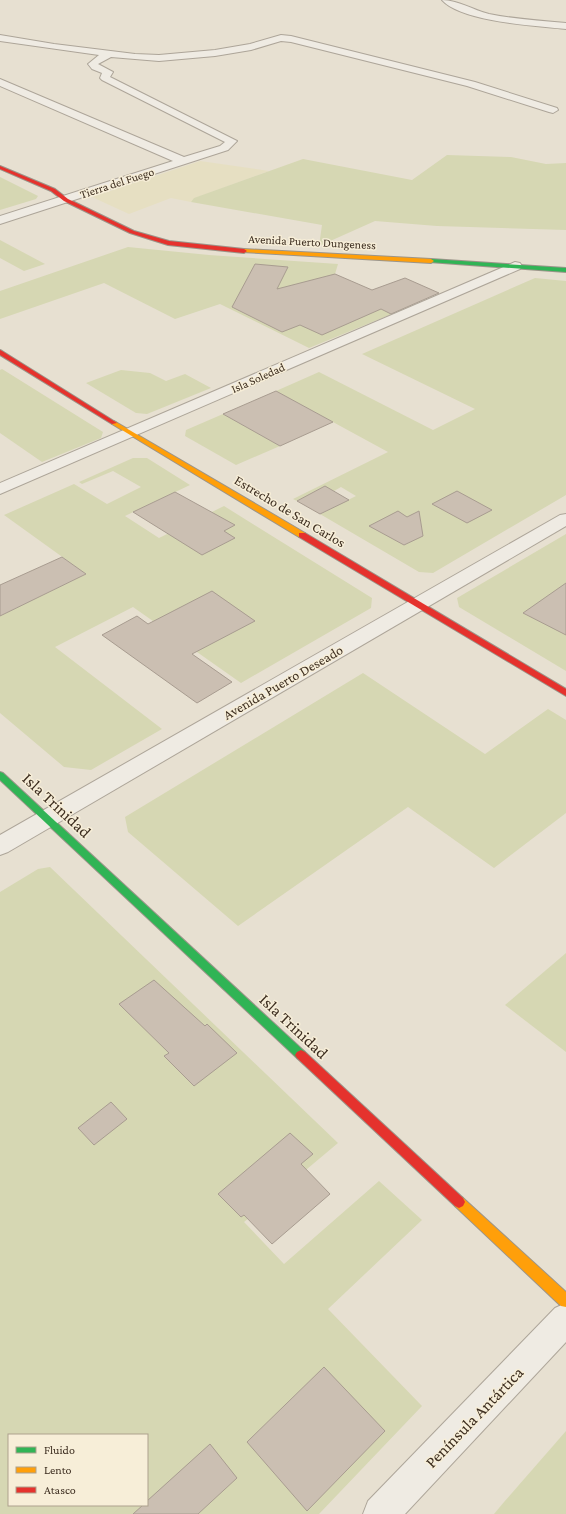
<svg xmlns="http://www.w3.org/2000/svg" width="566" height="1514" font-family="'Crimson Pro',serif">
<rect width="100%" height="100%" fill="#e7e0d1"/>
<!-- farmland -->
<polygon fill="#e6dfc2" points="200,161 269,171 195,198 191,202 171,198 129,214 92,197"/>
<!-- green -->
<g fill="#d6d7b3" fill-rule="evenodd">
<polygon points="447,155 511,157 546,164 566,163 566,230 437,226 375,221 319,246 322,225 191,202 194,198 303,159 412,180"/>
<polygon points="0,177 38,196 36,199 0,210"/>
<polygon points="0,240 45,264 24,271 0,258"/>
<polygon points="128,247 209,255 338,264 335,274 316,280 392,314 309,348 220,304 175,319 104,283 0,319 0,291"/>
<path d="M535,278l31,3v214l-133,78 -14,-1 -99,-58 36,-18 -15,-9 -7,4 -9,-4 -28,14 -4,-2 95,-47 -112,-61 43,-19 114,58 42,-21 -113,-55zM370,526l52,10 -18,9z"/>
<polygon points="2,369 103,432 101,438 42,462 0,433 0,370"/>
<polygon points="121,370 150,373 166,381 185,374 211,388 147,414 136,413 86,383"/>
<polygon points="223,414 280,446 236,465 185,436 186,430"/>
<polygon points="133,458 147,458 190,485 125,516 159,538 224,506 372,598 371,608 241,683 133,607 55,647 162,729 91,770 64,767 0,713 0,610 4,614 86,574 4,515 74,484 107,504 141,487 113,471 82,484 79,482"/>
<polygon points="566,534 566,671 459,607 457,598"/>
<polygon points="363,673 485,754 548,709 566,720 566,813 494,868 408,807 238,926 128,832 125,817"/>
<path d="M50,867l288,276 -94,79 40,42 95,-83 43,39 -94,89 94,97 -103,108h-319v-622l38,-23zM9,1435h138v70h-138z"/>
<polygon points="566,953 566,1052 505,1005"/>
<polygon points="566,1431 566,1514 494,1514 504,1502"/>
</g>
<!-- building -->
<g fill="#cbbfb2" stroke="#a89c90">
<polygon points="255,264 288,267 277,289 335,274 372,290 405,278 439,293 391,314 381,309 322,335 300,325 282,332 232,307"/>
<polygon points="276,391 333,422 280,446 223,414"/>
<polygon points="325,486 349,500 320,514 297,501"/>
<polygon points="457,491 492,510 467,523 432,504"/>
<polygon points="175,492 235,525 224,531 235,538 202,555 133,512"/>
<polygon points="398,511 407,517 419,511 423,536 404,545 369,526"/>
<polygon points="62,557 86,574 0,616 0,585"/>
<polygon points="566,583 566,635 523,613"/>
<polygon points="212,591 255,621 192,654 232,682 197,703 102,635 137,616 148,624"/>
<polygon points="154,980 205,1026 207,1024 237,1053 194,1086 164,1056 169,1053 119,1004"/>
<polygon points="111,1102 127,1119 94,1145 78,1128"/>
<polygon points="290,1133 313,1154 301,1164 330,1194 272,1244 244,1215 241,1217 218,1194"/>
<polygon points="324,1367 385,1431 307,1511 247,1442"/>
<polygon points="210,1444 237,1478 198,1514 133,1514 143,1505 147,1505 147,1501"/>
</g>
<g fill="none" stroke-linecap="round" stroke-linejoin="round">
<!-- street casing -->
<g stroke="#ada599" stroke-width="2">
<g id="street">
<path d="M442,0c16,0 31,10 47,14 25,5 51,7 77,9v6c-29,-3 -104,-7 -124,-29z"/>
<polygon points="0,35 54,44 135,54 159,55 215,50 250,44 281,35 291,36 475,82 557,108 558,110 553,113 549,112 467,86 291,42 281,41 251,50 215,56 159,61 111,57 98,64 113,72 110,77 237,141 228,150 0,224 0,216 173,161 0,86 0,79 184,157 220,146 225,142 102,80 100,78 102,73 92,69 88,64 99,55 0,41"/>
<polygon points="515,262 520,263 522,266 520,269 0,494 0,483"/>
<polygon points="566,514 566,526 8,852 0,855 0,835 560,515"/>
<polygon points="566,1303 566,1342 405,1514 363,1514 368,1501 555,1308"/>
</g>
</g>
<!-- fast casing -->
<g stroke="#9c958a" stroke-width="2">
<g id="fast">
<polygon points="431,259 566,268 566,272 429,262 429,260"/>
<polygon points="0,772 3,773 305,1052 307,1055 305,1058 301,1060 297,1058 0,780"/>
</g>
</g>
<!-- slow casing -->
<g stroke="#9c958a" stroke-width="2">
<g id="slow">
<polygon points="244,249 431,259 434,261 431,263 242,252 241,251"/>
<polygon points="114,421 305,533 306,535 305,537 299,537 112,424 112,422"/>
<polygon points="459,1196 463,1198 566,1292 566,1307 561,1306 455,1206 453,1202 455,1198"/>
</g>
</g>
<!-- jam casing -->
<g stroke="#9c958a" stroke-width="2">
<g id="jam">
<polygon points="0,166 55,189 68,199 134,231 169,241 244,249 247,251 244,253 168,245 130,233 64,201 51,191 0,169"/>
<polygon points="0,350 2,351 117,423 112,424 0,355"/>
<polygon points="299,533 305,533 566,689 566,696 299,537"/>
<polygon points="301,1050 305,1052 463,1198 465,1202 463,1206 459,1208 455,1206 297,1058 295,1055 297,1052"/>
</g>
</g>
<!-- street -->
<use href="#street" fill="#efebe3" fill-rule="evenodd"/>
<!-- fast -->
<use href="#fast" fill="#30b455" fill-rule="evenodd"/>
<!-- slow -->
<use href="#slow" fill="#ff9f0a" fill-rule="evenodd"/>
<!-- jam -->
<use href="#jam" fill="#e5322d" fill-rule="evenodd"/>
</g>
<g text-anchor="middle" stroke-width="3" stroke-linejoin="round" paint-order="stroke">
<!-- far-street labels -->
<g font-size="12" fill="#3d2e20" stroke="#f7eed8">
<text transform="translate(117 183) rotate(-18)" y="4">Tierra del Fuego</text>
<text transform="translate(312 242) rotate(3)" y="4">Avenida Puerto Dungeness</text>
<text transform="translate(258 378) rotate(-24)" y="4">Isla Soledad</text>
</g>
<!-- street labels -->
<g font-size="14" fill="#3d2e20" stroke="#f7eed8">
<text transform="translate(290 511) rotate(31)" y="5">Estrecho de San Carlos</text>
<text transform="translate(283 682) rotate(-30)" y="5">Avenida Puerto Deseado</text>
</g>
<!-- near-street labels -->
<g font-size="17" fill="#3d2e20" stroke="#f7eed8">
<text transform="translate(57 805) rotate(43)" y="6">Isla Trinidad</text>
<text transform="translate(294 1026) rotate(43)" y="6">Isla Trinidad</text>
<text transform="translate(474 1417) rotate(-46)" y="6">Península Antártica</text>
</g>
</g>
<!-- legend -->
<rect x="8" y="1434" width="140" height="72" fill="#f7eed8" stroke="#ada18e"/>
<rect x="16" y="1447" width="20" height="6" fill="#30b455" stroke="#ada18e"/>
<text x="44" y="1454" font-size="12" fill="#3d2e20">Fluido</text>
<rect x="16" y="1467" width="20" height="6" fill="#ff9f0a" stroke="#ada18e"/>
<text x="44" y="1474" font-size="12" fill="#3d2e20">Lento</text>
<rect x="16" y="1487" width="20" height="6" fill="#e5322d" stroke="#ada18e"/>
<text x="44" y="1494" font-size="12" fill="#3d2e20">Atasco</text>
</svg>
